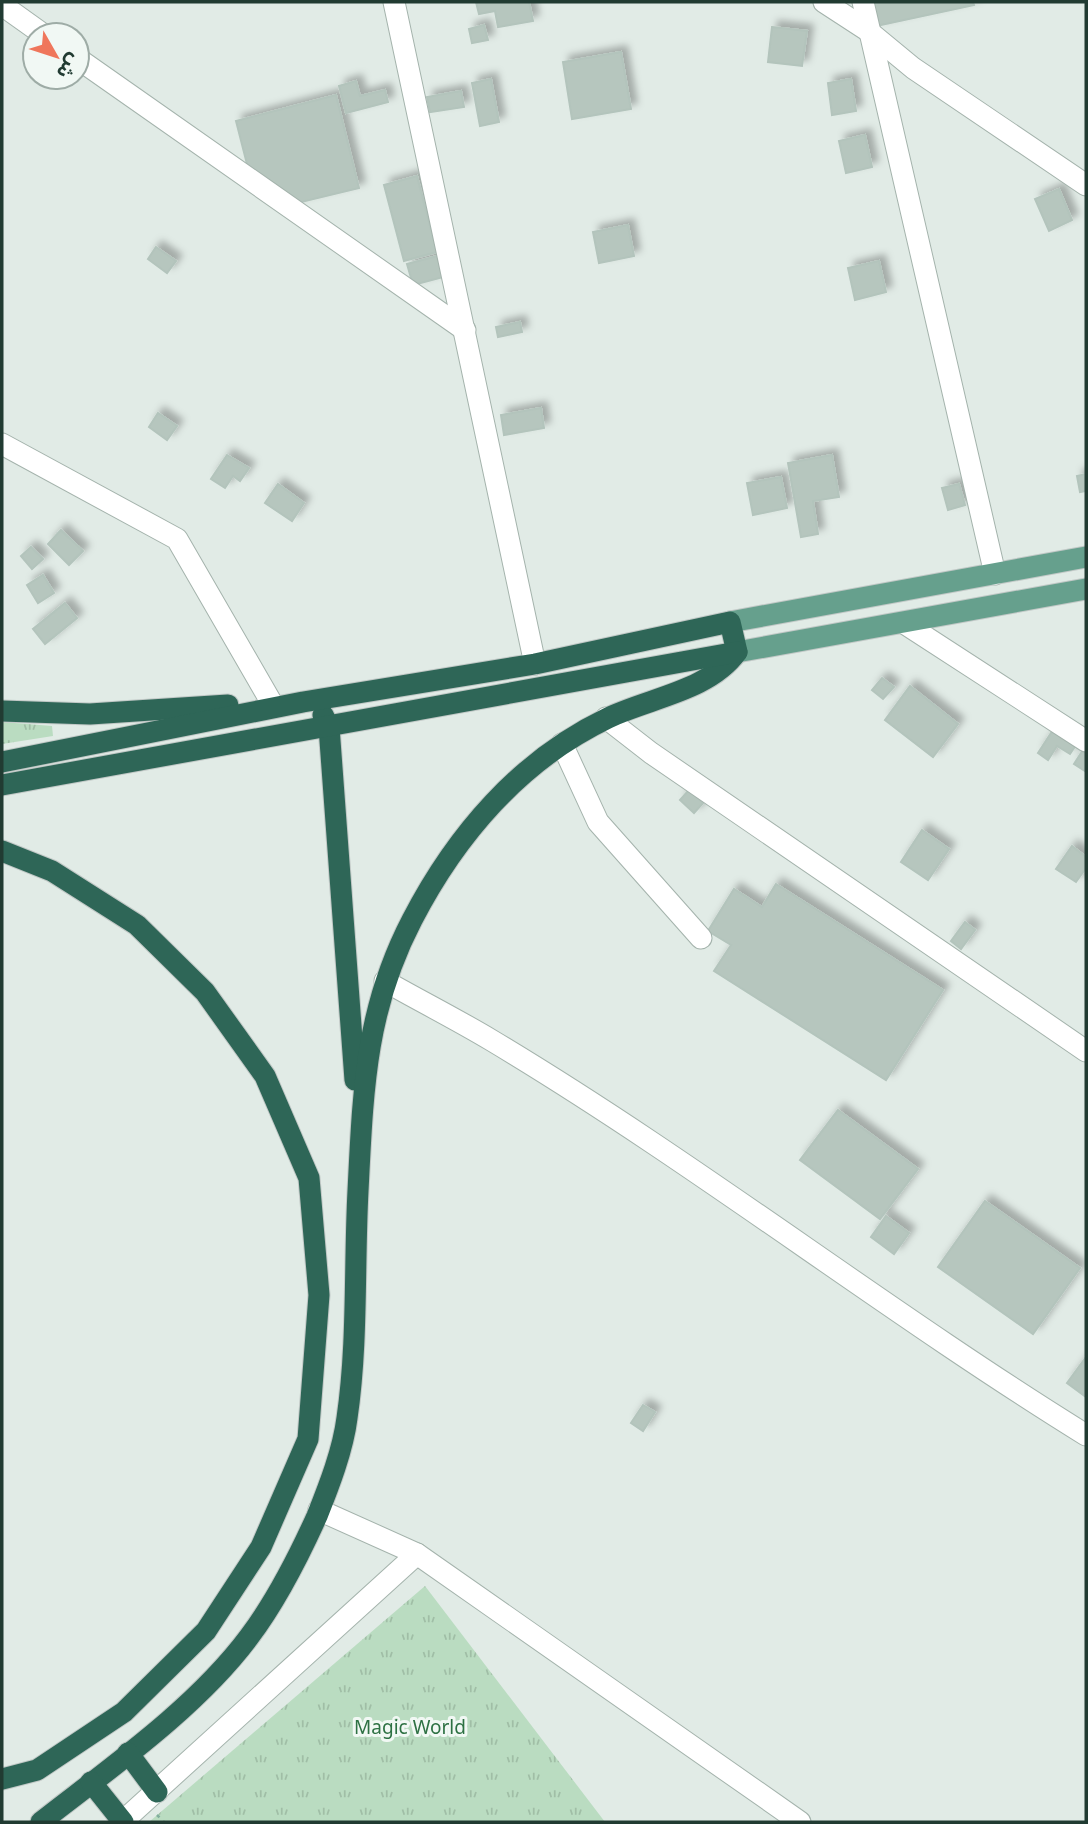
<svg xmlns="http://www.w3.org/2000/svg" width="1088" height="1824" font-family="'Noto Sans','Noto Sans Arabic',sans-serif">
<defs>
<pattern id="grass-tufts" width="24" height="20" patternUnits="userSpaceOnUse" patternTransform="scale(1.75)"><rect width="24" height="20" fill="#badcc1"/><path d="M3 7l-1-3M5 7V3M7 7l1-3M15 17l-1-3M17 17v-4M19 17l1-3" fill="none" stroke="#a0bea6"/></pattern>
<filter id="shadow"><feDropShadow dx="6" dy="-6" stdDeviation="3.5" flood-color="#0004"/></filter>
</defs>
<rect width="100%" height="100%" fill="#e1ebe6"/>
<!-- grass -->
<g fill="url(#grass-tufts)">
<polygon points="2,722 52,726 53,736 2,744"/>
<polygon points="425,1586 605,1822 149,1822"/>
</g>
<!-- building -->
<g fill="#b6c6be" stroke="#b3c4bc" stroke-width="2" filter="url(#shadow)">
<polygon points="476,2 529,2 533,21 498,27 495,11 479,14"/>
<polygon points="871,2 973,2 974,5 876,26"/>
<polygon points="484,25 488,40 472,43 469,29"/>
<polygon points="772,27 807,31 802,66 768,62"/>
<polygon points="621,52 631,109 572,119 563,62"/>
<polygon points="491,79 499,122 480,126 472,83"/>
<polygon points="851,79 856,111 832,115 828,83"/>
<polygon points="356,81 360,96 385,90 388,102 346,113 339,86"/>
<polygon points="461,91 464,107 430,112 427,97"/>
<polygon points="336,95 359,188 293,204 249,172 236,121"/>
<polygon points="865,135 872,167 846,173 839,141"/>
<polygon points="417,176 437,252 404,261 384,185"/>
<polygon points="1059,189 1072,220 1049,231 1035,199"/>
<polygon points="628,225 634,256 599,263 593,232"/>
<polygon points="156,247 176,261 167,273 148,259"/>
<polygon points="437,256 443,277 413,285 407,264"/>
<polygon points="879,261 886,292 855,300 848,268"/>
<polygon points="520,322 522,332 498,337 496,327"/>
<polygon points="541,408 544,428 504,435 501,415"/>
<polygon points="158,413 177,426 167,440 149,427"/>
<polygon points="227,455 249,468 240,481 233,476 225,488 211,479"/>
<polygon points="832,455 839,497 813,501 818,534 801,537 788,463"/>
<polygon points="1086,474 1086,491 1080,492 1077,476"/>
<polygon points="781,477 787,508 753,515 747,483"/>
<polygon points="278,484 304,503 292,521 265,503"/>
<polygon points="959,484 965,505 948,510 942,488"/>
<polygon points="61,530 83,551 69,565 48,544"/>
<polygon points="31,547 43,559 32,569 21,556"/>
<polygon points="43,575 54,593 38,603 27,585"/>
<polygon points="65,603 77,618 45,644 33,629"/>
<polygon points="882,678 894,687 883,699 872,690"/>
<polygon points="910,686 958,724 933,757 885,720"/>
<polygon points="1055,727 1078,742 1070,754 1057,746 1048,760 1038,753"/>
<polygon points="1085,747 1086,769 1085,771 1074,764"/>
<polygon points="689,790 703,803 694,813 680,800"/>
<polygon points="922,830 949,849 928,880 901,862"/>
<polygon points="1072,846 1086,857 1086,868 1076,882 1056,869"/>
<polygon points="776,884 943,990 886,1080 714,971 731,945 708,931 734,889 762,907"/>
<polygon points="965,922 975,930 961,949 951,941"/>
<polygon points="838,1110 918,1169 880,1219 800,1160"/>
<polygon points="985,1201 1080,1268 1033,1334 938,1267"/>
<polygon points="886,1216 909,1233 894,1254 871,1237"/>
<polygon points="1086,1357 1086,1397 1067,1383"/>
<polygon points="643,1405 655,1412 643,1431 631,1423"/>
</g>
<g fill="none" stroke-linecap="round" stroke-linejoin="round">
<!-- minor casing -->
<g stroke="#a4b3ac" stroke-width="23">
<g id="minor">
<polyline points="394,2 535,664"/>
<polyline points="824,2 867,30 913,68 1086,185"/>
<polyline points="863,2 995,574"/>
<polyline points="2,5 44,35"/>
<polyline points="77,58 465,330"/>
<polyline points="2,444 177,539 274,707"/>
<polyline points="904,623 1086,741"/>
<polyline points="606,718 651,753 1086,1051"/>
<polyline points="562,744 598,822 701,938"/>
<path d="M385,981c35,20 71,38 106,59 204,122 393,270 595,395"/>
<polyline points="319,1510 417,1554 800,1822"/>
<polyline points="122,1822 417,1554"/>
</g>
</g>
<!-- major casing -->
<g stroke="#c1c8c6" stroke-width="23">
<g id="major">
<polyline points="730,622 1086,557"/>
<polyline points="737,652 1086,589"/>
</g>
</g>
<!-- highway casing -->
<g stroke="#c1c8c6" stroke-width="23">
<g id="highway">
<polyline points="2,711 90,714 228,705"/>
<polyline points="323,715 329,727 355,1080"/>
<path d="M2,762l301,-60 232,-38 195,-42 7,30c-28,39 -88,46 -129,66 -88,42 -152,117 -196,202 -47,90 -49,172 -54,271 -4,75 0,152 -11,227 -4,32 -18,68 -30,98 -19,42 -40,84 -68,121 -53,71 -139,131 -208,185"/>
<polyline points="2,785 737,652"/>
<polyline points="2,851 52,871 137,925 205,992 265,1076 309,1178 319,1295 308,1439 261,1547 206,1631 124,1712 37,1770 2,1779"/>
<polyline points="128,1753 157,1792"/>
<polyline points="91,1782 123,1822"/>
</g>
</g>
<!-- path -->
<polyline stroke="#82ae9d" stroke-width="2.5" stroke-dasharray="3.5 5" stroke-linecap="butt" points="157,1815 164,1822"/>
<!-- minor -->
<use href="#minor" stroke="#fff" stroke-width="21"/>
<!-- major -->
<use href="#major" stroke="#66a08d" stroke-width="21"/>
<!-- highway -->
<use href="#highway" stroke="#2e6657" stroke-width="21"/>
</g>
<g text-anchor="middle" stroke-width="6" stroke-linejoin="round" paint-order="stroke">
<!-- park labels -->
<g font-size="19" fill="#2d7143" stroke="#f1f8f4">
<text x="410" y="1734">Magic World</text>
</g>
</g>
<!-- border -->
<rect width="1088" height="1824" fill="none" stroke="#213b32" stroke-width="7"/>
<!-- north arrow -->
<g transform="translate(56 56) rotate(129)"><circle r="33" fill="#f1f8f4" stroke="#9eaca6" stroke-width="2"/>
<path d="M0-5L12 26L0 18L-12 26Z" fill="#ef765b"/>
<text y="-10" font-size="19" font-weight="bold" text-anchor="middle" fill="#213b32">ش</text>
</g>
</svg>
